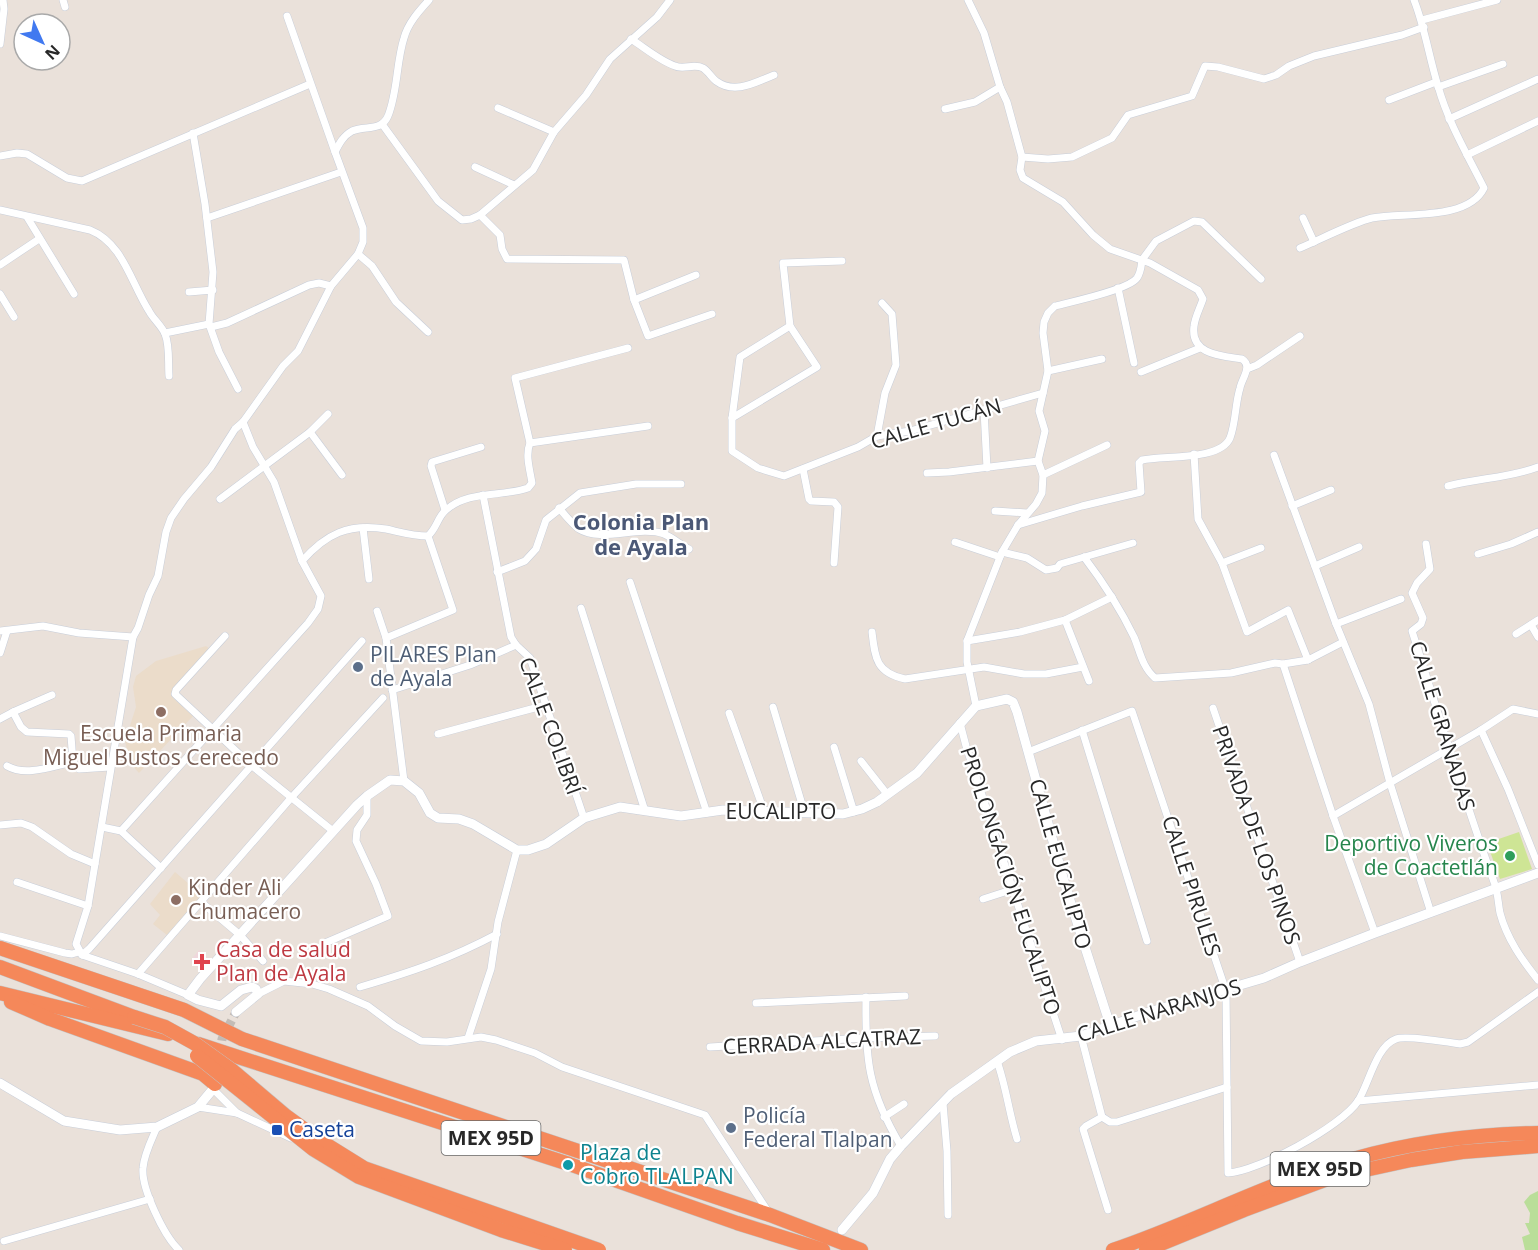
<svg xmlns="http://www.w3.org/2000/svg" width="1538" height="1250" font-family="'Open Sans',sans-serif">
<rect width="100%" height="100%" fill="#eae1da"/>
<!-- education -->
<g fill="#ebdcca">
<polygon points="206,646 214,653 173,698 193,716 139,773 130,763 125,741 136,707 133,687 136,676 156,661"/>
<polygon points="175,872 203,896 167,935 153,924 160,915 150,904"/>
</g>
<!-- medical -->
<polygon fill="#f0d7dc" points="199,950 214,963 204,973 190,961"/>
<!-- green -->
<polygon fill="#bade99" points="1538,1191 1538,1250 1525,1250 1522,1237 1530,1234 1525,1223 1529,1223 1530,1213 1524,1202 1530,1195"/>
<!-- pitch -->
<polygon fill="#cee595" points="1519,832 1532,869 1500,879 1487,843"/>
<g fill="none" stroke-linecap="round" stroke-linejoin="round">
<!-- tertiary-tunnel -->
<polyline stroke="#c3bcb6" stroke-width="9" stroke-dasharray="9 4.5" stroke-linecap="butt" points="220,1054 222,1039 236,1012"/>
<!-- minor casing -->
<g stroke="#c8ced9" stroke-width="8">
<g id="minor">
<polyline points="63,0 65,7"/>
<path d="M968,0l16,33 16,54 7,15 15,55 -2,13 3,8 40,24 30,33 17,14 40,14 48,27 5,9c-3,9 -8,18 -9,27 -4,29 28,30 48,33 11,7 0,19 -2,29 -5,16 -4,34 -10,50 -10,23 -66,17 -88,22l-3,3 2,29 -59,14 -64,19"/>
<polyline points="287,16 335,152"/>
<polyline points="1422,20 1497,0"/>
<path d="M631,39c14,9 29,22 44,27 9,4 19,-3 28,2 5,3 9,10 13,13 19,14 40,1 58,-6"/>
<polyline points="0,44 4,9 3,0"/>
<polyline points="1438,87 1503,64"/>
<polyline points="1389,100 1436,82"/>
<polyline points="498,108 554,132"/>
<polyline points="945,109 975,102 1000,87"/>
<polyline points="1449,119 1538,79"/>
<polyline points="382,124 438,201 462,220 471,219 480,215 533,170 554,132 586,95 610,59 657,17 670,0"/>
<polyline points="193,133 205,204 213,272 209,324 219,352 238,389"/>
<polyline points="1467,155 1538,121"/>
<polyline points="0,156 17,153 27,154 67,178 82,181 310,84"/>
<polyline points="1022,157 1048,159 1072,157 1112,138 1128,115 1192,96 1205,66 1218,67 1264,79 1276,75 1289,66 1314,56 1402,35 1424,27"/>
<polyline points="475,167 514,185"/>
<path d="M0,210l90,20c33,13 41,53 59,81 4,8 13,15 16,23 5,12 3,29 4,42"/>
<polyline points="480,215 500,235 502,249 507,259 624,260 634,300 648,336 712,314"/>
<polyline points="27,217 74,294"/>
<polyline points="207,218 341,172"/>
<polyline points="1303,218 1314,242"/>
<path d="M1300,248c19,-8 54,-26 72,-30 32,-6 96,3 112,-30 -17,-34 -36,-66 -46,-102 -9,-29 -13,-58 -24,-86"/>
<polyline points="358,254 372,266 396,302 428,332"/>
<polyline points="1142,260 1156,241 1194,221 1202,222 1261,279"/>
<polyline points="0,265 39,239"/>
<polyline points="1118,288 1134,363"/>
<polyline points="189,292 213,290"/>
<polyline points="0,294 14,317"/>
<polyline points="634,300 696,275"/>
<polyline points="790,326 740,357 732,418 732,451 758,468 784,476 858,447 877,436 910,431 1043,393"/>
<polyline points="211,327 227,323 309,285 319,283 331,286"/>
<polyline points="165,333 209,324"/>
<polyline points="1247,369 1257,365 1300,336"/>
<polyline points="1048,371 1102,359"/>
<polyline points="1141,372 1200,348"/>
<polyline points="984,410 987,468"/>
<polyline points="732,418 817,367 790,326 783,263 842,261"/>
<polyline points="310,432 342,475"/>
<polyline points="877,436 885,393 896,365 892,314 882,303"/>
<polyline points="530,443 515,378 628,348"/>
<polyline points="1194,454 1198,519 1222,563 1247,632 1288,610 1308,660"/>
<polyline points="1274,455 1336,624 1369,704 1390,783 1431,913"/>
<polyline points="803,469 809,499 811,501 834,502 838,507 834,563"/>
<polyline points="927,473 949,472 1038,461"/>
<polyline points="1043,475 1107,445"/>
<path d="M1448,486c30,-8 61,-8 90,-19"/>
<polyline points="483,495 511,637 516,645 530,658 584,818"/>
<polyline points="220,499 310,432 328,414"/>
<polyline points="1292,506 1331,490"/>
<path d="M559,508c6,7 13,16 20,21 23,14 59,-4 85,5 9,4 17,11 25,15"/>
<polyline points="445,510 431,466 432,462 481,447"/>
<polyline points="995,511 1027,513"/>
<polyline points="363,528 369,579"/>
<polyline points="955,542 1000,557"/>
<path d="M1426,544l4,25 -13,14 -5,10 11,25 -2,6 -9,7c27,84 52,169 82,251 4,10 4,21 6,31 7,26 22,47 38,67"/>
<polyline points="1002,552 1027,558 1046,570 1057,568 1060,564 1133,543"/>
<polyline points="1478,554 1511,544 1538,532"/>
<path d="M1084,557c19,25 36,51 50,80 6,14 8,30 21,41l76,-5 44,-10 8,1 25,-4 35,-18"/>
<path d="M302,561c24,-27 46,-38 84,-32 14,3 27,7 42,7 9,-8 10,-20 18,-26 22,-20 57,-13 82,-22l4,-5c-2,-13 -7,-28 -2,-40l118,-17"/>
<polyline points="1222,563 1261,548"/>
<polyline points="1315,566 1359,547"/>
<polyline points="497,572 525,561 536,549 546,520 580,493 636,484 681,484"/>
<polyline points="630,582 707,813"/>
<polyline points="581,608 645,811"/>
<polyline points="377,611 386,638 404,781"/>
<polyline points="1065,620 1089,681"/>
<polyline points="1336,624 1401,599"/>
<polyline points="1531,625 1538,637"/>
<polyline points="0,631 43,626 79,633 133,637"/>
<path d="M872,632c3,26 4,41 33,47l79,-12 40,7h22l37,-7"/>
<polyline points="1516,634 1538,620"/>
<polyline points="225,636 176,690 175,694 251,765 333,831"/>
<polyline points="386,638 453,610 428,536"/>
<polyline points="967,641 1020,632 1065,620 1112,597"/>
<polyline points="0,653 7,631"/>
<polyline points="1283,664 1333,816 1375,933"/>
<polyline points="392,690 470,665 516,645"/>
<polyline points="52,695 13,712 21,727 27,732 69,734 71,736 73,762 79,769 110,767"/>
<path d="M976,706l-9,-44v-21l35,-89 16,-27 18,-21 6,-11 1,-18 -5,-14 7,-30 -6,-20 9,-40 -5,-38 1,-11 4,-9 7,-7c16,-4 73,-16 82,-28 4,-6 4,-11 5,-18"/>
<polyline points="773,707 804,811"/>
<polyline points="1213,708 1300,962"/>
<polyline points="729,713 764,811"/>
<polyline points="0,719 13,712"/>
<polyline points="960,723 966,746 1062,1040"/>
<polyline points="1082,730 1147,941"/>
<polyline points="1481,730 1508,789 1538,865"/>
<polyline points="438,734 546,705"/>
<polyline points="834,747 854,812"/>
<path d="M1028,752l104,-41 94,280 2,182c29,-1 114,-47 130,-72 11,-17 18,-55 38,-62 9,-4 51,3 64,5l8,-2 70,-50"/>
<polyline points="861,761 887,794"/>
<path d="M7,766c19,11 46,0 66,-4"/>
<polyline points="1333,816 1481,730 1513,709 1538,714"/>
<polyline points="0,825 21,823 32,827 71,854 95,864"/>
<polyline points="102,827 121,831 161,868"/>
<path d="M121,831l187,-208 10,-14 3,-13 -19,-35 -28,-79 -21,-35 -10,-25 40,-56 15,-15 33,-65 27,-32 5,-12v-14l-28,-76c4,-8 8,-16 17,-21 13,-6 29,1 36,-15 10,-25 8,-53 16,-78 4,-15 15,-27 25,-38"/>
<polyline points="17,882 88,906"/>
<polyline points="983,899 1014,889"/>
<polyline points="201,902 240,935 263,961"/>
<polyline points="0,936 65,953 72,954 79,952"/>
<polyline points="325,943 388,916 376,884 356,841 357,830 367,815 367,796"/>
<polyline points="82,955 89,949 362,641"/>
<polyline points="138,974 291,798 383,698"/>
<path d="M360,987c51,-15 90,-28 137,-53"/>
<polyline points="258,994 284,981 312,984 329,989 368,1006 395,1026 421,1041 447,1042 481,1037 496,1040 535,1053 562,1067 705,1115 769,1213"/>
<polyline points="188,995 138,974 82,955 76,944 88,906 133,637 138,628 149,595 158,576 166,532 171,518 184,499 211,467 235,429 243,422"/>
<path d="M866,997c-1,62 2,94 35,149"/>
<polyline points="756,1003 905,996"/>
<polyline points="1081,1036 1102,1117"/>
<polyline points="468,1038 491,969 498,922 517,850"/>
<polyline points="710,1047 865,1038 935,1036"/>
<path d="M997,1061c9,25 12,52 20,78"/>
<polyline points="213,1089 237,1113"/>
<polyline points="1358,1101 1538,1085"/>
<polyline points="943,1103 947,1151 948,1215"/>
<polyline points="198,1107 237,1113 291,1138"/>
<polyline points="884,1117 904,1104"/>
<polyline points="1102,1117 1110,1122 1117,1122 1227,1087"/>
<polyline points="1102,1117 1086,1126 1083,1129 1108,1210"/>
<path d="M157,1127c-5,12 -13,27 -14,41 -2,20 21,68 36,82"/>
<polyline points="4,1241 150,1199"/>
</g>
</g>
<!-- tertiary casing -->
<g stroke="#c8ced9" stroke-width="10">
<g id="tertiary">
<polyline points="236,1012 258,994 256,989 252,987 241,990 221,1006 198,1000 188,995 200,979 357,805 367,796 390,780 404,781 419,793 430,813 438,818 459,819 473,824 517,850 528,850 546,844 584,818 620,807 681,816 723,810 843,814 862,809 877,802 917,773 976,706 1007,699 1013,702 1017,712 1066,888 1110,1025"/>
<polyline points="0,1083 64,1121 120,1130 157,1127 198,1107 213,1089 217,1079"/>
<polyline points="842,1230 873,1193 890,1159 901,1146 951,1094 1010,1052 1036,1041 1081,1036 1149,1012 1264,978 1300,962 1375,933 1538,873"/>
</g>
</g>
<!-- motorway casing -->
<g stroke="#c3c3c3" stroke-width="15">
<g id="motorway">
<polyline points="0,948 184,1010 242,1039 770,1215 861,1250"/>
<polyline points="0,967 134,1017"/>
<polyline points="0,993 168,1034"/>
<polyline points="11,1002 50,1019 203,1074 215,1084"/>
<polyline points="198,1044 569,1164 737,1223 823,1250"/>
<path d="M1113,1250c81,-27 157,-69 240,-91 60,-17 123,-25 185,-26"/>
<polyline points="1146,1250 1244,1210 1333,1177 1411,1160 1462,1152 1538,1146"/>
</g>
</g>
<!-- minor -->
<use href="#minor" stroke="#fff" stroke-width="7"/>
<!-- tertiary -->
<use href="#tertiary" stroke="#fff" stroke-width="9"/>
<!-- motorway -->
<use href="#motorway" stroke="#f5885a" stroke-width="14"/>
<!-- motorway-bridge casing -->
<g stroke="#c3c3c3" stroke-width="15" stroke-linecap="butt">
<g id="motorway-bridge">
<polyline points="134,1017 165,1027 194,1043 233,1071 286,1116 319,1140 364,1168 599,1250"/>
<polyline points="197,1056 313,1149 359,1177 501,1230 565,1250"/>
</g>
</g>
<!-- motorway-bridge -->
<use href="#motorway-bridge" stroke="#f5885a" stroke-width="14"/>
</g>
<!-- markers -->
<g fill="#5c6f8a" stroke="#fff" stroke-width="2">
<circle cx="358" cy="667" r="6"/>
<circle cx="731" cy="1128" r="6"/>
</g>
<g fill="#8d6e63" stroke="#fff" stroke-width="2">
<circle cx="161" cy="712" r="6"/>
<circle cx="176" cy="900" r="6"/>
</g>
<circle fill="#2e9e5b" stroke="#fff" stroke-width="2" cx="1510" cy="856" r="6"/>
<path fill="#e0444e" stroke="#fff" stroke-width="2" d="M199 953h6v6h6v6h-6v6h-6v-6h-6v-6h6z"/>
<rect fill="#1a4fb4" stroke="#fff" stroke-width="2" x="271" y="1124" width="12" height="12" rx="3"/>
<circle fill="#0f9aa8" stroke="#fff" stroke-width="2" cx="568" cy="1165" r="6"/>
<g text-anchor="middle" stroke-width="4.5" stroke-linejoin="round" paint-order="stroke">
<!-- shield labels -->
<g fill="#fff" stroke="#686868" stroke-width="1.5">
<rect x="441.5" y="1121" width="99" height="34" rx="4.5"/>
<rect x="1270.5" y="1152" width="99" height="34" rx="4.5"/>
</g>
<g font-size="20" font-weight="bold" fill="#282828">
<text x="491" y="1145">MEX 95D</text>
<text x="1320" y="1176">MEX 95D</text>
</g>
<!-- street labels -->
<g font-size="21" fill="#282828" stroke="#fff">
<text transform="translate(936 424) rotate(-16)" y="7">CALLE TUCÁN</text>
<text transform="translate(550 726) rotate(70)" y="7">CALLE COLIBRÍ</text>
<text transform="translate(1442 726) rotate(73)" y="7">CALLE GRANADAS</text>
<text x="781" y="819">EUCALIPTO</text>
<text transform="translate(1256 835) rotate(71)" y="7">PRIVADA DE LOS PINOS</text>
<text transform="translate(1060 864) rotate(74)" y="7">CALLE EUCALIPTO</text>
<text transform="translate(1010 881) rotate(72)" y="7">PROLONGACIÓN EUCALIPTO</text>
<text transform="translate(1191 886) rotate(72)" y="7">CALLE PIRULES</text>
<text transform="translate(1159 1011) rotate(-17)" y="7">CALLE NARANJOS</text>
<text transform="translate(822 1042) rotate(-3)" y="7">CERRADA ALCATRAZ</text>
</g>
<!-- service labels -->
<g font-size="21" fill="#4e5e75" stroke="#fff" text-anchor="start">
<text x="370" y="662">PILARES Plan<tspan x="370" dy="24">de Ayala</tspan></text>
<text x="743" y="1123">Policía<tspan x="743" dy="24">Federal Tlalpan</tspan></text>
</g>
<!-- education labels -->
<g font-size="21" fill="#785e54" stroke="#fff">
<text x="161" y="741">Escuela Primaria<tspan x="161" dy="24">Miguel Bustos Cerecedo</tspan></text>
<text x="188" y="895" text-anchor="start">Kinder Ali<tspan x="188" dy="24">Chumacero</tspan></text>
</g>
<!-- leisure labels -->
<g font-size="21" fill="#27864d" stroke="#fff" text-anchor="end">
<text x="1498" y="851">Deportivo Viveros<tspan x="1498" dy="24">de Coactetlán</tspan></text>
</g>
<!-- health labels -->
<g font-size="21" fill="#be3a42" stroke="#fff" text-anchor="start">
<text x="216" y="957">Casa de salud<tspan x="216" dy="24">Plan de Ayala</tspan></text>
</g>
<!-- transit labels -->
<g font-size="21" fill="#164399" stroke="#fff" text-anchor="start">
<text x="289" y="1137">Caseta</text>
</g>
<!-- culture labels -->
<g font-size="21" fill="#0d838f" stroke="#fff" text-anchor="start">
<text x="580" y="1160">Plaza de<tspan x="580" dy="24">Cobro TLALPAN</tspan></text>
</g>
<!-- neighbourhood labels -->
<g font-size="22" font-weight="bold" fill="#4b5876" stroke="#fff">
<text x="641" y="530">Colonia Plan<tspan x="641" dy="25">de Ayala</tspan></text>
</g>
</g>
<!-- north arrow -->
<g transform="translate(42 42) rotate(135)"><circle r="28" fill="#ffffff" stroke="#a9a9a9" stroke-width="1.5"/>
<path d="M0-4.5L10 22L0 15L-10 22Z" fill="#4179f0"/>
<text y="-9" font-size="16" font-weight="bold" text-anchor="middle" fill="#282828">N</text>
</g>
</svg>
